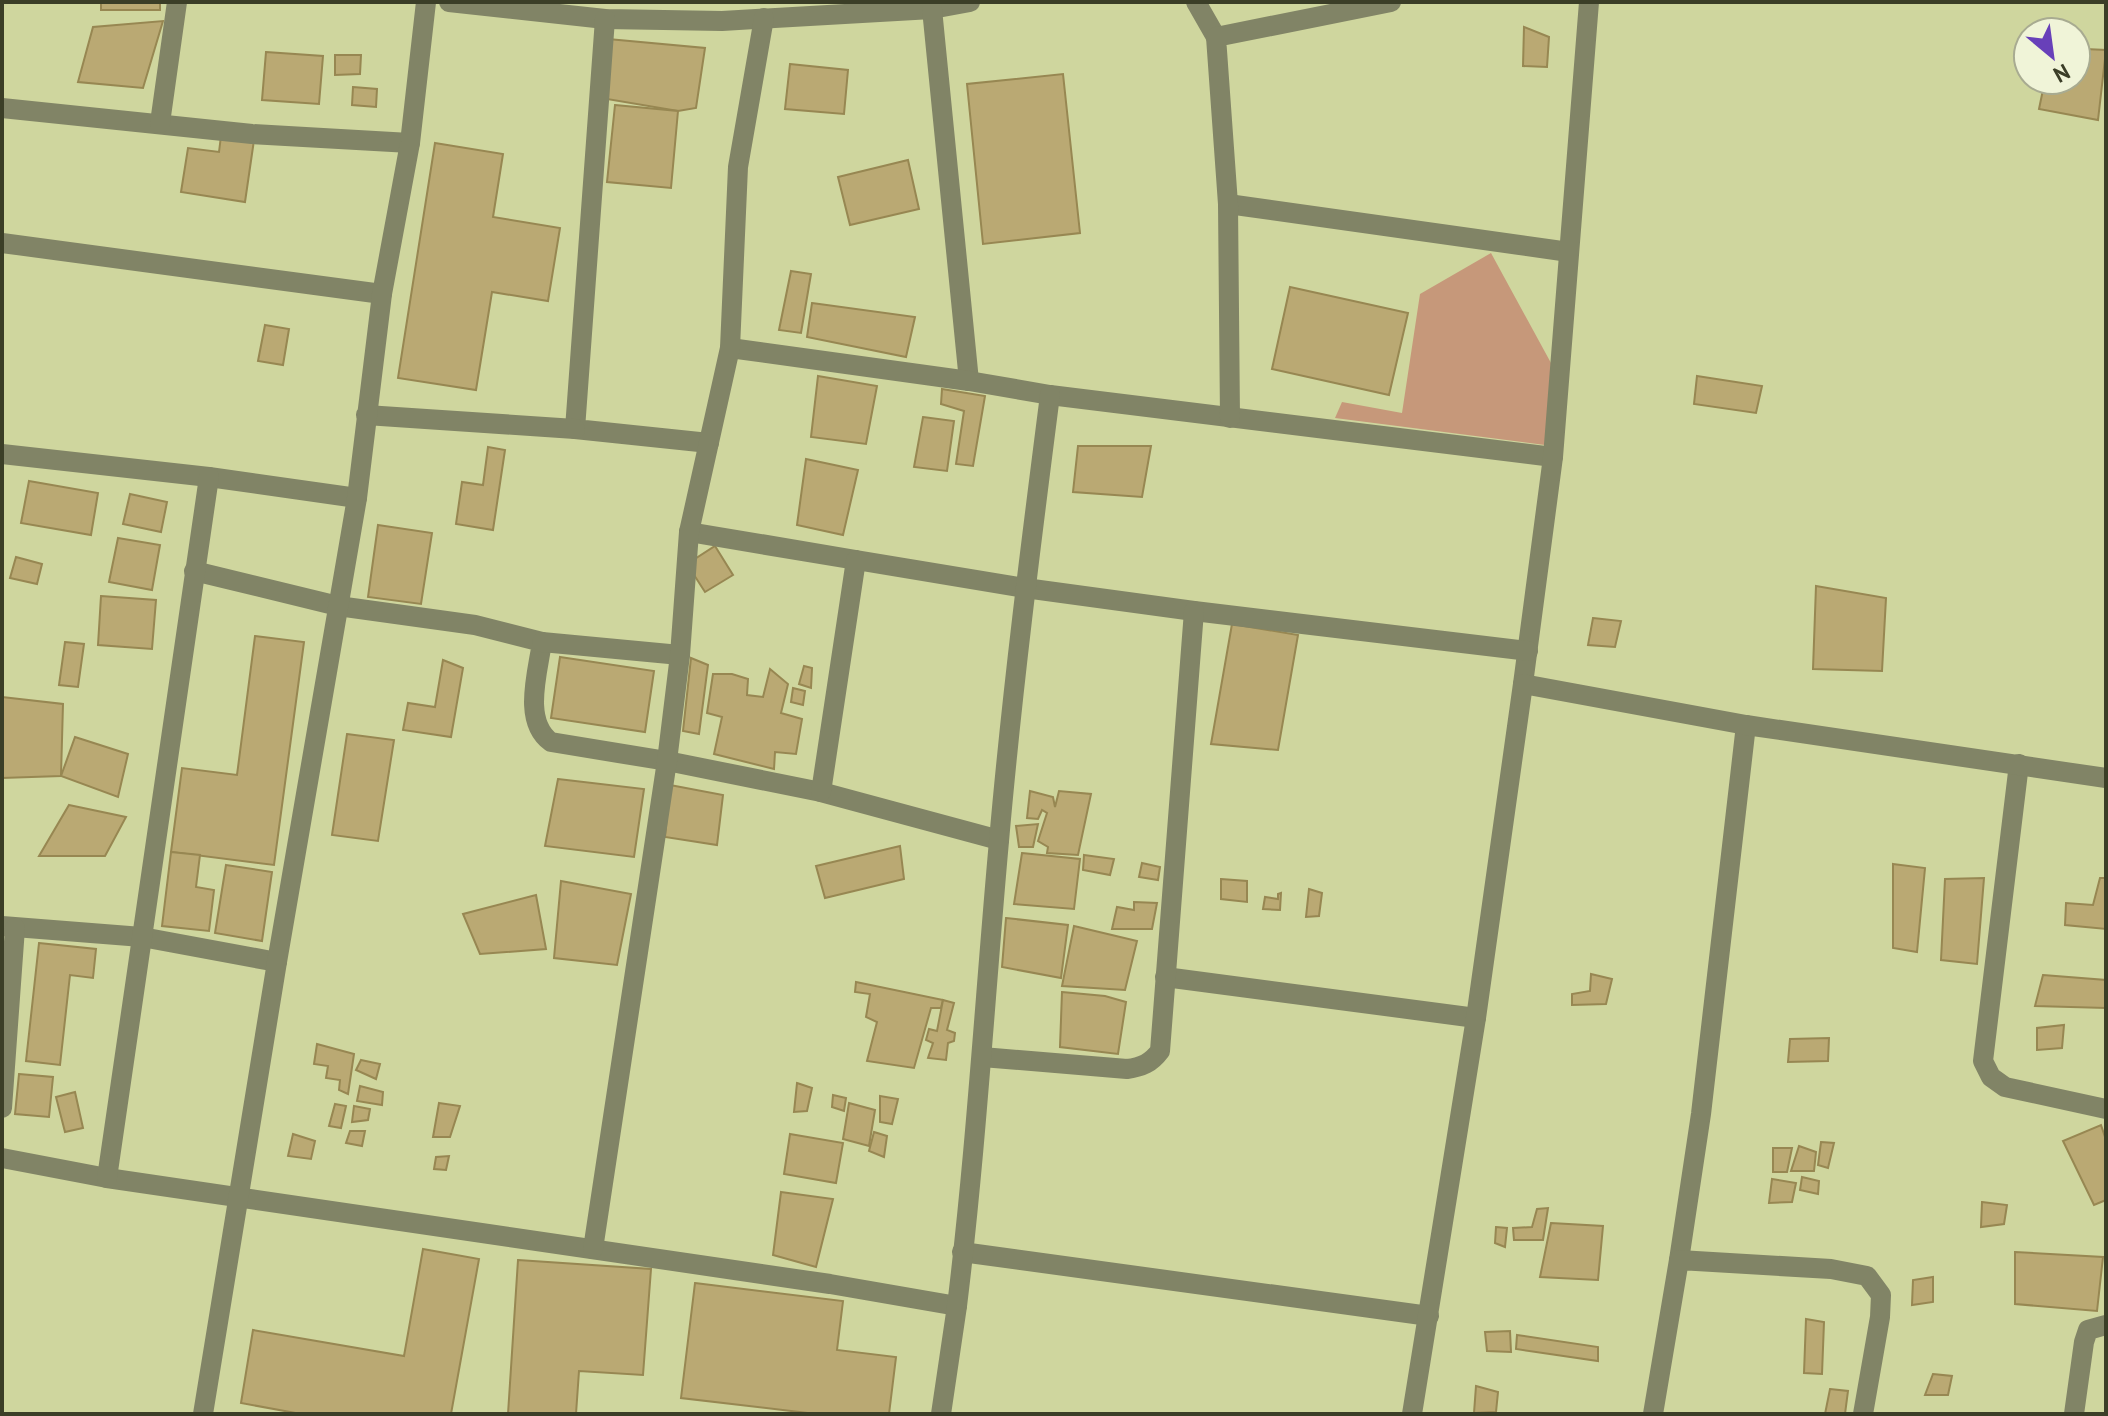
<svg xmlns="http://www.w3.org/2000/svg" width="2108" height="1416" font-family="'PT Sans',sans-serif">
<rect width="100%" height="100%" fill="#cfd69e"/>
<!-- green -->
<polygon fill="#c6987a" points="1491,253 1551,363 1545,445 1335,418 1342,402 1402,413 1420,294"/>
<!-- building -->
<g fill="#baa973" stroke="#978752" stroke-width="2">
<rect x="101" y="2" width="59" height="8"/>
<polygon points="163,21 143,88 78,82 93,27"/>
<polygon points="1524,27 1549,37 1547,67 1523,66"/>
<polygon points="608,39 705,48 696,108 678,111 601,98"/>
<polygon points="2085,49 2106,50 2098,120 2039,109 2045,80 2076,80 2076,68 2082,68"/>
<polygon points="266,52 323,56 319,104 262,100"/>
<polygon points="335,55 361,55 360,74 335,75"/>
<polygon points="790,64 848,70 844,114 785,109"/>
<polygon points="1063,74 1080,233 983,244 967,84"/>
<polygon points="353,87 377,89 376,107 352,105"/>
<polygon points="615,105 678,111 671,188 607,182"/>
<polygon points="221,136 254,140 245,202 181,192 188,148 219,152"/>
<polygon points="435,143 503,154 493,217 560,228 548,301 492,292 476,390 398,378"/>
<polygon points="908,160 919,209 850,225 838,177"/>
<polygon points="791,271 811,274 801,333 779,330"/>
<polygon points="1290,287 1408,313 1389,395 1272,369"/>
<polygon points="812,303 915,317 906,357 807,337"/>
<polygon points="265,325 289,329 283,365 258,361"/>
<polygon points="818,376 877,386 866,444 811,437"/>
<polygon points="1697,376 1762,386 1756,413 1694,404"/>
<polygon points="942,389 985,396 973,466 956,464 964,411 941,404"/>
<polygon points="923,417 954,421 947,471 914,467"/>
<polygon points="1078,446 1151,446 1142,497 1073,492"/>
<polygon points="488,447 505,450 493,530 456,524 462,482 483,485"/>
<polygon points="806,459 858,470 843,535 797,525"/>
<polygon points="29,481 98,493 91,535 21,523"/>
<polygon points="130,494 167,502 161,532 123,524"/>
<polygon points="378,525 432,533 421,604 368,597"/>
<polygon points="118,538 160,545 152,590 109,582"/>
<polygon points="715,546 733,575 705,592 687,564"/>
<polygon points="16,557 42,564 37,584 10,578"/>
<polygon points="1816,586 1886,598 1882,671 1813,669"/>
<polygon points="101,596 156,600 152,649 98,645"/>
<polygon points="1593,618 1621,621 1615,647 1588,645"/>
<polygon points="1232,624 1298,635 1278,750 1211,744"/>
<polygon points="255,636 304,642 274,865 171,852 182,768 237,775"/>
<polygon points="65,642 84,644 78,687 59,685"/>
<polygon points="560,657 654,671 645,732 551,718"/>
<polygon points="691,658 708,665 699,734 683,731"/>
<polygon points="443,660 463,668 451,737 403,730 408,703 435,707"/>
<polygon points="804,666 812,668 811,688 799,684"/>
<polygon points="770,669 788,684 781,713 802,719 796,754 775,752 774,769 714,754 722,717 707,713 713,674 732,674 748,679 747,695 763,697"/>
<polygon points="793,688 805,691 803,705 791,702"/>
<polygon points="2,697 63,704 61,776 2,778"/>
<polygon points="347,734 394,740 378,841 332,835"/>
<polygon points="75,737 128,754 118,797 61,776"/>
<polygon points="558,779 644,789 634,857 545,846"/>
<polygon points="670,785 723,795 717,845 665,837"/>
<polygon points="1030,791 1053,797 1055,807 1059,791 1091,794 1078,855 1047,853 1048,847 1038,841 1047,813 1042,810 1038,819 1027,818"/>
<polygon points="69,805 126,817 105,856 39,856"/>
<polygon points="1038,824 1033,847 1019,847 1016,826"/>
<polygon points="900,846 904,879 825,898 816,866"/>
<polygon points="171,852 200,855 196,887 214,890 209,931 162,926"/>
<polygon points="1022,853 1080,859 1074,909 1014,904"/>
<polygon points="1084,855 1114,859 1110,875 1083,870"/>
<polygon points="1142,863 1160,867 1158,880 1139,877"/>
<polygon points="1893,864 1925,868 1917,952 1893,948"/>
<polygon points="226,865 272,872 262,941 215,933"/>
<polygon points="1984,878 1977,964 1941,960 1945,879"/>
<polygon points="2100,878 2106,878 2106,929 2065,925 2066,903 2093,905"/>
<polygon points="1221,879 1247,881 1247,902 1221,899"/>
<polygon points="561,881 631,894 617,965 554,958"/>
<polygon points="1309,889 1322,893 1319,916 1306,917"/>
<polygon points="1281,893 1280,910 1263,909 1265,897 1278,899 1278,894"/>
<polygon points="536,895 546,949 480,954 463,914"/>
<polygon points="1134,902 1157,903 1152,929 1112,929 1117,907 1134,910"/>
<polygon points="1006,918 1068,925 1061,978 1002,967"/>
<polygon points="1074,926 1137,941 1125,990 1062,986"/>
<polygon points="39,943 96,949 93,978 70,975 60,1065 26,1061"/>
<polygon points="1591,974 1612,979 1606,1004 1572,1005 1572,994 1590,991"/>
<polygon points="2043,975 2106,980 2106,1008 2035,1006"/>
<polygon points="856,982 943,1000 941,1008 931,1008 914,1068 867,1061 877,1022 866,1017 870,994 855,992"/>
<polygon points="1062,992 1105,996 1126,1002 1118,1054 1060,1047"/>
<polygon points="943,1000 954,1003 947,1030 955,1033 954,1041 948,1043 946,1060 928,1058 933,1043 926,1040 929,1029 937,1031"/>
<polygon points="2064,1025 2062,1048 2037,1050 2037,1028"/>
<polygon points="1829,1038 1828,1061 1788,1062 1790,1039"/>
<polygon points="317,1044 354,1054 348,1094 339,1090 340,1080 326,1078 328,1066 314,1064"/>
<polygon points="361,1060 380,1064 376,1079 356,1070"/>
<polygon points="19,1074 53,1077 49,1117 15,1114"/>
<polygon points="797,1083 812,1088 807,1111 794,1112"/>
<polygon points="360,1086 383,1092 382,1105 357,1101"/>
<polygon points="75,1092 83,1128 65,1132 56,1097"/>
<polygon points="833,1095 846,1098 844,1111 832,1107"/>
<polygon points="880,1096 898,1099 892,1124 880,1122"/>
<polygon points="439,1103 460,1106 450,1137 433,1137"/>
<polygon points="849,1103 875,1110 869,1146 843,1139"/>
<polygon points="335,1104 346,1106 341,1128 329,1126"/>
<polygon points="354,1106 370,1109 368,1120 352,1122"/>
<polygon points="2101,1125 2106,1140 2106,1200 2094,1205 2063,1141"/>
<polygon points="350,1131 365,1131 362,1146 346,1143"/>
<polygon points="874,1132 887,1136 884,1157 869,1151"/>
<polygon points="293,1134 315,1141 311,1159 288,1156"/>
<polygon points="790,1134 843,1143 836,1183 784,1174"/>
<polygon points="1821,1142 1834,1143 1828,1168 1818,1165"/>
<polygon points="1799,1146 1816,1152 1814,1171 1791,1171"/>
<polygon points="1773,1148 1792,1148 1787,1172 1773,1172"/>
<polygon points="449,1156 446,1170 434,1169 436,1157"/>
<polygon points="1802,1177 1819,1181 1818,1194 1800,1190"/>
<polygon points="1772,1179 1796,1183 1792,1202 1769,1203"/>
<polygon points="781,1192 833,1199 816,1267 773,1255"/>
<polygon points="1982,1202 2007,1205 2004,1224 1981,1227"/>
<polygon points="1548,1208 1543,1240 1514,1240 1513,1228 1532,1227 1537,1209"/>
<polygon points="1551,1223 1603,1226 1598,1280 1540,1277"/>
<polygon points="1496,1227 1507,1228 1505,1247 1495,1243"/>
<polygon points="423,1249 479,1259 451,1414 301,1414 241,1403 253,1330 404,1356"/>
<polygon points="2015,1252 2103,1257 2097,1311 2015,1304"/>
<polygon points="518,1260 651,1269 643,1375 579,1371 576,1414 508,1414"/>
<polygon points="1933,1277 1933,1302 1912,1305 1913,1280"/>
<polygon points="695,1283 843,1301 837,1350 896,1357 889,1414 816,1414 681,1398"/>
<polygon points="1806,1319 1824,1322 1822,1374 1804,1373"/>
<polygon points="1510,1331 1511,1352 1487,1351 1485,1332"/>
<polygon points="1517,1335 1598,1347 1598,1361 1516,1349"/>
<polygon points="1933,1374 1952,1376 1948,1395 1925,1395"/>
<polygon points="1476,1386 1498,1392 1496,1412 1474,1413"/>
<polygon points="1830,1389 1848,1391 1845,1414 1825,1414"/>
</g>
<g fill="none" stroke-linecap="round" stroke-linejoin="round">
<!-- minor -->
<g stroke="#818466" stroke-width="20">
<polyline points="449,2 605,19 722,21 932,9 970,2"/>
<polyline points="1196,2 1216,37"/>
<polyline points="932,9 969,381"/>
<polyline points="605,19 575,429 709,443"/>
<polyline points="2,108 252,134 410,143"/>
<polyline points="160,123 177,2"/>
<polyline points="1228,204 1569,252"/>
<polyline points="2,243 382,294"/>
<polyline points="730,348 969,381 1050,395 1553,457"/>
<polyline points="366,415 575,429"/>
<polyline points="1230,418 1228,204 1216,37 1391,2"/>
<polyline points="2,454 209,477 357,498"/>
<polyline points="689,532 856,560"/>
<path d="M194,571l144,35 137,19 67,17c-4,30 -20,79 9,100l116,19 154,31 178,48"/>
<polyline points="542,642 680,655"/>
<polyline points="1523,684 1553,457 1589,2"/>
<polyline points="2019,764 1983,1061 1991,1077 2005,1087 2106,1109"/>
<polyline points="821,792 856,560 1025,588 1194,611 1528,651"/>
<polyline points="2,926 142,937 277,962"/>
<polyline points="1165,977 1476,1018"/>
<path d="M982,1057l145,12c15,-2 24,-6 33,-18l34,-440"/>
<polyline points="2,1108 15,928"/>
<polyline points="2,1158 107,1178 830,1284 957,1306"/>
<polyline points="107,1178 209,477"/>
<polyline points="593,1249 667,761 680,655 689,532 730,348 738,167 764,18"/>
<polyline points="962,1252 1429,1316"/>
<polyline points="1679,1260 1701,1114 1746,725"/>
<polyline points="203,1414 277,962 357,498 382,294 410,143 426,2"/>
<path d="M941,1414c5,-36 11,-72 16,-108 19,-155 28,-310 42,-465 13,-149 32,-298 51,-446"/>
<polyline points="1412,1414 1476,1018 1523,684 1746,725 2106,778"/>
<polyline points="1653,1414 1679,1260 1831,1269 1867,1276 1881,1295 1880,1317 1863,1414"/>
<polyline points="2074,1414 2084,1342 2088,1330 2106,1325"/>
</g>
</g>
<!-- border -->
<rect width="2108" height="1416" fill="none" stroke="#3b3e27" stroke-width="8"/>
<!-- north arrow -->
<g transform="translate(2052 56) rotate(151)"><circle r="38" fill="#f0f4d8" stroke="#a8ab91" stroke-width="2"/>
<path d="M0-6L14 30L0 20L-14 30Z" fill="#6840b9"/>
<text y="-12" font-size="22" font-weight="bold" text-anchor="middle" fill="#3b3e27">N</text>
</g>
</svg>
